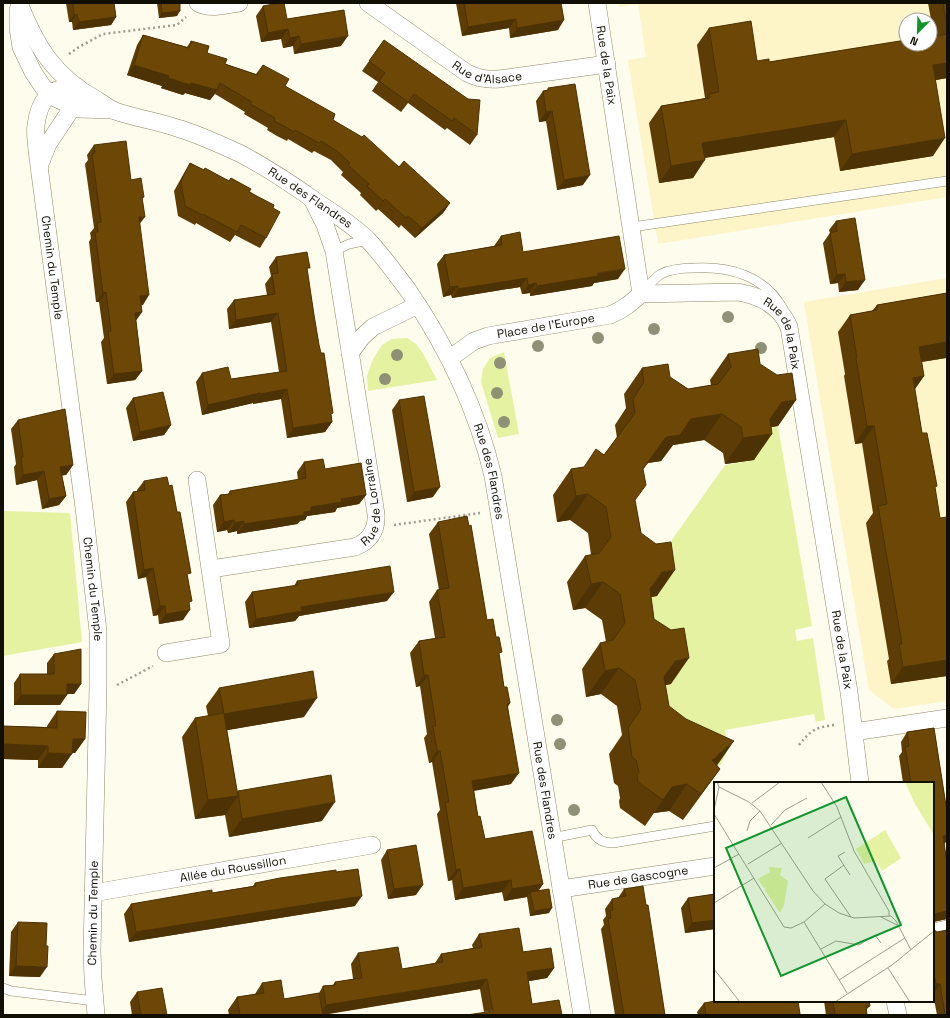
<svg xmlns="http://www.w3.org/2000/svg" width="950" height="1018" font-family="'Space Grotesk',sans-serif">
<rect width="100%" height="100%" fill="#fefced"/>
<!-- built -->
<g fill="#fdf4c8" fill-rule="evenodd">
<path d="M619,3h328v194l-289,47 -30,-184 18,-3 -8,-53 -19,3zM906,20h24v24h-24z"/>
<polygon points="947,278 947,701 894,709 869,690 804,302"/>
</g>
<!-- green -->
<g fill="#e5f2a1">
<polygon points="407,338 416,344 424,355 437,380 368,391 367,376 373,359 382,345 392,339"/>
<polygon points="504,352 519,434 498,438 481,382 483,369 490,358"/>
<polygon points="778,426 812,626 795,630 797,641 813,638 825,720 816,722 814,714 725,730 727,752 720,766 693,751 657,687 671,684 644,598 652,568 725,465 754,460 764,428"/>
<polygon points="3,511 70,513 82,642 3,656"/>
</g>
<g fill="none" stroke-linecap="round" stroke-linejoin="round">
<!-- lane casing -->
<g stroke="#8f8968" stroke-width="10">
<g id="lane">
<polyline points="632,227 947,181"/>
<polyline points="334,251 349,244 368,240"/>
<path d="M642,293c6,-6 12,-15 19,-19 10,-5 22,-6 33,-6 36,-2 71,8 89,41"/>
<path d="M552,838l40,-8c4,9 11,13 21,13l102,-17"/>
<polyline points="3,988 11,991 95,1001"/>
</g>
</g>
<!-- street casing -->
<g stroke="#8f8968" stroke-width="18">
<g id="street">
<path id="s1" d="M19,3c18,45 35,73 78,97 6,4 12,8 18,11 20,7 42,10 62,17 21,6 42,16 62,25 27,14 51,30 75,47 19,13 38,24 54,40 15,16 27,33 40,50 39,57 69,119 85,186l89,539"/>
<path d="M198,3c12,7 28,2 41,0"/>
<path id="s2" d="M368,3l99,70c11,5 19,7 32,6l108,-15"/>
<path id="s3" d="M597,3l44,291"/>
<polyline points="18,10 18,28 21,47 33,72 43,87 53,97 79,109 113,110"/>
<path id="s4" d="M76,88c-26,-3 -37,13 -40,37 -2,10 2,30 3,41l45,342 14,123v56l-6,264 1,27 3,37"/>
<polyline points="40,164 48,144 68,114 76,96"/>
<path id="s5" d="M641,294l97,-2c22,4 42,13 51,35l60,365 11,91"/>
<polyline points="350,353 362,337 373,327 418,305"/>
<path id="s6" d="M450,358l24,-17 14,-5 122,-21c13,-5 21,-12 31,-21"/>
<path id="s7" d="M211,569l144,-22c15,-6 22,-17 21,-33l-42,-263 -9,-26 -13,-26"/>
<polyline points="166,653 221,644 197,480"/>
<polyline points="854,732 947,718"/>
<path id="s8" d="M561,889l154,-23"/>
<path id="s9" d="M93,893l279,-48"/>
<polyline points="933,932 947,929"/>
<polyline points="895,1001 898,1015"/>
</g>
</g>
<!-- path -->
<g stroke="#9f9c8f" stroke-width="2.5" stroke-dasharray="2 3" stroke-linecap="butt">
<polyline points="69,54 79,47 103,34 177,25 186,17"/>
<polyline points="394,525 480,513"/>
<polyline points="117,685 153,666"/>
<path d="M799,745c12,-15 17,-18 36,-20"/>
</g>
<!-- lane -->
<use href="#lane" stroke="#fff" stroke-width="9"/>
<!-- street -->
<use href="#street" stroke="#fff" stroke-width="17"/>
</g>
<!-- trees -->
<g fill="#8f9177">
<circle cx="728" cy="317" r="6"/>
<circle cx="654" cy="329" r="6"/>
<circle cx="598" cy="338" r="6"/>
<circle cx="538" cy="346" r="6"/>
<circle cx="761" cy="348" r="6"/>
<circle cx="397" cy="355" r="6"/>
<circle cx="500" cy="363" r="6"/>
<circle cx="385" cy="379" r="6"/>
<circle cx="497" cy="393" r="6"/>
<circle cx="504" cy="422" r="6"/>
<circle cx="557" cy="720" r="6"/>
<circle cx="560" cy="744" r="6"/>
<circle cx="574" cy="810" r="6"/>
</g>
<!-- wall -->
<g fill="#5d3d05">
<polygon points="66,3 114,3 116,17 111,25 73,30 72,22 69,22"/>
<polygon points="157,3 180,3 177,16 159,18"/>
<polygon points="456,3 561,3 558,30 510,38 509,28 462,36"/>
<polygon points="928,3 947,3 947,78 935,80 933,156 840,171 834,137 705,158 693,178 659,183 649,123 661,106 705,98 697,45 709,28 757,61 769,62 934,36"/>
<polygon points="263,6 287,19 341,46 294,54 293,46 283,48 281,39 261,42 256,16"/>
<polygon points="143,35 187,47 191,41 207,53 225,64 256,74 263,65 285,86 450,203 443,213 415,238 401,225 399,228 378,209 376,211 360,195 361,193 341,175 343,172 331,160 314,151 312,153 288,139 287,141 277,136 267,130 268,128 244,114 245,112 215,94 210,100 185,93 183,95 161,88 162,86 127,75 137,45"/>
<polygon points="384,40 477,135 470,145 447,128 445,130 408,103 401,112 372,91 378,82 362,71"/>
<polygon points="548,88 583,185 557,190 546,121 539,122 536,101 543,91 547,90"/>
<polygon points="94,145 131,180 144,197 142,199 140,224 143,305 141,305 142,312 136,320 142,371 135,380 107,384 101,342 104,338 99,302 96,302 89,242 91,238 90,233 94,228 85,164 88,160 87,155"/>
<polygon points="190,163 204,170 229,181 231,178 273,208 266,238 260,248 235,235 230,242 196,223 195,225 178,216 174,191 184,173"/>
<polygon points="836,221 858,290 839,292 838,283 830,284 823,243 830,233 829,230"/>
<polygon points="501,236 523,252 618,279 594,283 592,286 530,296 530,293 522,294 520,287 452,298 451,295 443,297 437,264 444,255 494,246"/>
<polygon points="276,257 307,271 314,315 332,422 325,432 287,438 281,399 253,404 253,403 202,415 196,382 202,373 231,379 279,372 271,322 229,329 227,309 234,300 267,295 265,284 271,276 269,267"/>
<polygon points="947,293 947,357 946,358 922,362 924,376 915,389 922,433 935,489 947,676 891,684 887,661 889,659 866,523 873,513 862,443 855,444 844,376 845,374 838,332 850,315 872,311 877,305"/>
<polygon points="728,354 760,364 796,400 778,426 771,427 754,460 725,464 723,453 704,440 673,445 661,461 648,463 643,469 635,500 641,533 657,596 651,597 654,619 671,684 665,685 669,706 720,769 683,820 669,811 654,813 645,826 620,808 619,801 620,798 618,786 614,783 609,754 622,735 617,706 601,694 586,697 582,669 600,643 606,642 602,620 585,608 573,610 567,582 585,556 591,555 588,533 570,520 557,522 553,495 571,469 584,467 604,455 617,438 615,425 626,408 624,394 642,368 670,377 688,389 711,385 710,380"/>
<polygon points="133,398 171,425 164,435 133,441 126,408"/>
<polygon points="399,400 433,497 407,502 392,410"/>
<polygon points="18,420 73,465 66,475 62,475 66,496 59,505 42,509 37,480 16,485 14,467 16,464 11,429"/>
<polygon points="304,462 325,469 366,495 359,504 337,508 335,512 307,516 305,520 300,521 297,524 237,534 237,531 228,533 227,530 217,532 213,505 220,495 228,494 230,491 298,480 297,472"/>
<polygon points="144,481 188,577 189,605 183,620 159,624 158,615 153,616 146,577 138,579 126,502 133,492 137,491 137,490"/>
<polygon points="438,522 487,620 499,656 504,687 510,703 508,707 511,784 474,791 478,817 485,839 543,884 538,891 549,913 530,916 527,897 504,901 502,892 455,900 452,880 448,881 437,814 440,810 432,762 429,763 424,738 427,734 420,686 416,687 410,653 419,641 435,638 429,602 437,590 439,590 429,534"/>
<polygon points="297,581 387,601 299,616 295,621 249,628 245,602 252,592 294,586"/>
<polygon points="54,654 81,684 74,694 67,694 60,705 14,705 14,683 20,674 47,674 47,663"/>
<polygon points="219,688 304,717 227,730 237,791 322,821 229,837 225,815 195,819 182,737 195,718 208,716 206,706"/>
<polygon points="57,711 85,739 75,753 72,753 62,768 38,768 38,760 3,759 3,726 47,727 47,726"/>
<polygon points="934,728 947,812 947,840 944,844 947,863 947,919 933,922 933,783 903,783 899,756 902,752 901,742 907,732"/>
<polygon points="387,850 416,895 388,899 381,860"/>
<polygon points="336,872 355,906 129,942 124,914 131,904 212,893 253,886 255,883"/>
<polygon points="624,889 646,905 665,1015 615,1015 601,929 604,925 603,920 606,916 605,909 612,899 618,898"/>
<polygon points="715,894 715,929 685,933 681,908 688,898"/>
<polygon points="18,922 40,977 9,976 11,932"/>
<polygon points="933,929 947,1015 937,1015 933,994"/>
<polygon points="479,934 523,952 554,968 547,978 528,981 532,1004 484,1012 480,989 323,1015 229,1015 228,1010 237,997 255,994 262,983 284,999 319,993 323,986 333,985 335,982 353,979 351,964 358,953 402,969 435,963 441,954 473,948 472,945"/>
<polygon points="137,992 167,1015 132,1015 130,1002"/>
<polygon points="824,1001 869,1001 870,1006 866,1010 867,1015 826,1015"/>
<polygon points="704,1003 800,1014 800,1015 698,1015 697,1012"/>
</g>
<!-- shaded-wall -->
<g fill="#4c3204">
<polygon points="180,11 177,16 159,18 162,13"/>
<polygon points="77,14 72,22 69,22 74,15"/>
<polygon points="116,17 111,25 73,30 79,22"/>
<polygon points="516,19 509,28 462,36 468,27"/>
<polygon points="564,20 558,30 510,38 517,28"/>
<polygon points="288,29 281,39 261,42 268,33"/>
<polygon points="299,36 293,46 283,48 290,38"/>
<polygon points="348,36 341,46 294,54 301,44"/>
<polygon points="947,63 947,78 921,83 933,65"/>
<polygon points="134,65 169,76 162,86 127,75"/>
<polygon points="168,78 191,83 217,90 210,100 185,93 183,95 161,88"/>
<polygon points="552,111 546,121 539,122 546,112"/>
<polygon points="846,120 834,137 690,160 702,143"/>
<polygon points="945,138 933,156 840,171 852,154"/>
<polygon points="705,160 693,178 659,183 671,166"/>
<polygon points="590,175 583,185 557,190 564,180"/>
<polygon points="385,199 378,209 376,211 383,201"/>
<polygon points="450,203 443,213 415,238 422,228"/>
<polygon points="139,217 145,217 138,226"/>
<polygon points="625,269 618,279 594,283 592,286 530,296 537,286 598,273"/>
<polygon points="845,274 838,283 830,284 837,275"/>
<polygon points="527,278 520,287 452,298 458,289"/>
<polygon points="865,280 858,290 839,292 846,282"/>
<polygon points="536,283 530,293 522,294 528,285"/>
<polygon points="458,286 451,295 443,297 450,287"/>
<polygon points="106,292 99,302 96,302 103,293"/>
<polygon points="149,295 143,305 133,306 140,296"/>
<polygon points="142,312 135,322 135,313"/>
<polygon points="278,313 271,322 229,329 236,320"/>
<polygon points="947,342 947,357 946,358 907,364 919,347"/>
<polygon points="142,371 135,380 107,384 114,374"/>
<polygon points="924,376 912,393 913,378"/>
<polygon points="287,389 281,399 253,404 260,394"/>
<polygon points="260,393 253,403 202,415 208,405"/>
<polygon points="796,400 778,426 764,428 782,402"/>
<polygon points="722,414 704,440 673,445 661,461 648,463 666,437 691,419"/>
<polygon points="332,422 325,432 287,438 293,428"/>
<polygon points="171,425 164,435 133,441 140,432"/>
<polygon points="867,426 874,426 862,443 855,444"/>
<polygon points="772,434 754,460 725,464 743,438"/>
<polygon points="73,465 66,475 54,477 60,467"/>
<polygon points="44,471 37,480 16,485 23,475"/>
<polygon points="440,487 433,497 407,502 414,492"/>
<polygon points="588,494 570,520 557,522 576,496"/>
<polygon points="366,495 359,504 337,508 335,512 307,516 305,520 300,521 297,524 237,534 244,524 304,512 311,507 341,499"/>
<polygon points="66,496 59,505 42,509 49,499"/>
<polygon points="234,520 227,530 217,532 224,522"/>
<polygon points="244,521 237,531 228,533 235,523"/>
<polygon points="153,568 146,577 138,579 144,570"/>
<polygon points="675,570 657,596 644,598 662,572"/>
<polygon points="603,582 585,608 573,610 591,584"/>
<polygon points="394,592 387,601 299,616 295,621 249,628 256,619 301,607"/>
<polygon points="160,606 165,606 158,615 153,616"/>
<polygon points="190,610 183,620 159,624 166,614"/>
<polygon points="689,658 671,684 657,687 675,661"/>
<polygon points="947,660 947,676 891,684 903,667"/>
<polygon points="619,668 601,694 586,697 605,671"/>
<polygon points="424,675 428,675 420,686 416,687"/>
<polygon points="67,684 81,684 74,694 60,694"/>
<polygon points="21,695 67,695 60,705 14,705"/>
<polygon points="317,698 304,717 211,733 224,714"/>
<polygon points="73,739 85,739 75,753 63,753"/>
<polygon points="734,741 716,767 712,760"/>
<polygon points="3,744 48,746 38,760 3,759"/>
<polygon points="437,751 440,751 432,762 429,763"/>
<polygon points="48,753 72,754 62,768 38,768"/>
<polygon points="720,769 701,795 683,820 701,794"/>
<polygon points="519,773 511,784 464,792 472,781"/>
<polygon points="687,784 669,811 654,813 672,787"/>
<polygon points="238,796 225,815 195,819 208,800"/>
<polygon points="335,802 322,821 229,837 242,819"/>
<polygon points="947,835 947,840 944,845 943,836"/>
<polygon points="460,869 452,880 448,881 456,870"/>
<polygon points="511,880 502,892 455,900 463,888"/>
<polygon points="543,884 535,896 530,892 527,897 504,901 512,889"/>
<polygon points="423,885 416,895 388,899 394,889"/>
<polygon points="362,896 355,906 129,942 136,932"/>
<polygon points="552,908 549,913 530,916 534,911"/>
<polygon points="947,911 947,919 933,922 933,915 938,913"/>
<polygon points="715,920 715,929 685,933 692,923"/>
<polygon points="16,966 47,967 40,977 9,976"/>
<polygon points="554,968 547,978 519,983 527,972"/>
<polygon points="487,979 480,989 319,1015 326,1005"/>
<polygon points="936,984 940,984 933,994 933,989"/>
</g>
<!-- building -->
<g fill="#6c4706" stroke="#4c3204">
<polygon points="73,3 114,3 116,17 79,22 77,14 74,15"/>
<polygon points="161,3 180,3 180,11 162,13"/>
<polygon points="279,3 284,3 287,19 344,10 348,36 301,44 299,36 290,38 288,29 268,33 263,6"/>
<polygon points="464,3 561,3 564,20 517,28 516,19 468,27"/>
<polygon points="943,3 947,3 947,27"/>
<polygon points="751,21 757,61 769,59 769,62 906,40 906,44 930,44 930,37 947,34 947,63 933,65 945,138 852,154 846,120 702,143 705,160 671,166 661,106 710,98 709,94 719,92 709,28"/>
<polygon points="143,35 189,48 191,41 209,46 207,53 227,59 225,64 257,75 263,65 289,79 285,86 335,114 333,120 362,137 364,135 399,167 404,161 450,203 422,228 408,216 406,218 385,199 383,201 367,186 369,184 348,165 350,163 337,151 321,141 319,143 295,130 294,132 284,126 274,121 275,118 250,104 252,102 220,83 217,90 191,83 190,85 168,78 169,76 134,65"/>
<polygon points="384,40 468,99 480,100 477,135 454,118 452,121 414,94 408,102 379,81 385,73 369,61"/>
<polygon points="575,84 590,175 564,180 552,111 546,112 543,91 549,90 548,88"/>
<polygon points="126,141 131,180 141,178 144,197 142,197 145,217 139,217 149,295 140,296 142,312 135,313 142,371 114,374 108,332 111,331 106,292 103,293 95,232 98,232 97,223 101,222 92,154 95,153 94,145"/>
<polygon points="190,163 204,170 205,168 229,181 231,178 251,189 249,192 274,205 273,208 280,212 266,238 241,225 237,232 203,214 202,215 185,206 181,181"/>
<polygon points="855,218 865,280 846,282 845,274 837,275 830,233 837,231 836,221"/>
<polygon points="520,232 523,252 619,236 625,269 598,273 598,276 537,286 536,283 528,285 527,278 458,289 458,286 450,287 444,255 502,245 501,236"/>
<polygon points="307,252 310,268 307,268 314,315 319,345 321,353 324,353 333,413 331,414 332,422 293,428 287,389 260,394 260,393 208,405 202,373 228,367 231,379 287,371 278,313 236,320 234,300 275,294 272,274 278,273 276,257"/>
<polygon points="947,293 947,342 919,347 924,376 913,378 922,433 927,433 937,486 935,487 940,518 947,517 947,660 903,667 899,644 902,644 878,506 887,504 874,426 867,426 856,358 857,358 850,315 877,310 877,305"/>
<polygon points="758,349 760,364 777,375 792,373 796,400 782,402 770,419 772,434 743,438 741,427 722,414 691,419 680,435 666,437 643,469 646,485 635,500 641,533 656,544 671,542 675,570 662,572 650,589 654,619 671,630 684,628 689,658 675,661 664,677 669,706 686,719 734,741 712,760 720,769 701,794 687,784 672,787 663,800 638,782 637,775 639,772 636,760 632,757 628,728 641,709 635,680 619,668 605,671 600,643 613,640 625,623 620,594 603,582 591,584 585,556 599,553 611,537 606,507 588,494 576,496 571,469 584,467 596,449 604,455 635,413 633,399 644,382 642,368 668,364 670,377 688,389 718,384 731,367 728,354"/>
<polygon points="163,392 171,425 140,432 133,398"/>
<polygon points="424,396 440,487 414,492 399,400"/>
<polygon points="65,409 73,465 60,467 66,496 49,499 44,471 23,475 21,457 23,457 18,420"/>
<polygon points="323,459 325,469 361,463 366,495 341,499 342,502 311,507 311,511 304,512 304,515 244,524 244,521 235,523 234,520 224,522 220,495 230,494 230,491 306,478 304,462"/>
<polygon points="167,477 169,486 172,485 177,512 180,512 191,573 187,574 192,601 189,602 190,610 166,614 165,606 160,606 153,568 144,570 133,492 145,490 144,481"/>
<polygon points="467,516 469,526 471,525 487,620 493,619 496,637 499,637 502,652 499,653 504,687 507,687 510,703 507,704 519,773 472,781 478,817 480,816 485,839 532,831 543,884 512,889 511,880 463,888 460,869 456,870 445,802 449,802 440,751 437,751 433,726 436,726 428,675 424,675 419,641 445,637 437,590 449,588 438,522"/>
<polygon points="390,566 394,592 301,607 302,611 256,619 252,592 298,585 297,581"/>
<polygon points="81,649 81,684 67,684 67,695 21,695 20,674 54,674 54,654"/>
<polygon points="313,671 317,698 224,714 238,796 208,800 195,718 224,713 219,688"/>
<polygon points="57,711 86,712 85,739 73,739 72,754 48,753 48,746 3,744 3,726 57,728"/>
<polygon points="934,728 947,812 947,835 943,836 947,863 947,911 938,913 933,915 933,783 911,783 905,747 909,746 907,732"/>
<polygon points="331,775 335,802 242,819 238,791"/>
<polygon points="416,845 423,885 394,889 387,850"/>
<polygon points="358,869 362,896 136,932 131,904 212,890 212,893 256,886 255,883 280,878 336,870 336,872"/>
<polygon points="643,886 646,905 648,905 665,1015 624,1015 608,919 611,918 610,911 613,910 612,899 626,896 624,889"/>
<polygon points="549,889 552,908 534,911 530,892"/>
<polygon points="715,894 715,920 692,923 688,898"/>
<polygon points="18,922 47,923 46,946 48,946 47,967 16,966"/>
<polygon points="519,928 523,952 551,948 554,968 527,972 532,1004 559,1000 562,1015 467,1015 493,1011 487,979 326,1005 323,986 336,985 335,982 362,978 358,953 398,947 402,969 443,962 441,954 482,947 479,934"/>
<polygon points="933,929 937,932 947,930 947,1015 945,1015 940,984 936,984 933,967 933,948 934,948 933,943"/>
<polygon points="281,980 284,999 319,993 323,1015 240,1015 237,997 264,993 262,983"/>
<polygon points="162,988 167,1015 141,1015 137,992"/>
<polygon points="715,1001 798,1001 800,1014 795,1015 706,1015 704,1003"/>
<polygon points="833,1001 869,1001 870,1006 866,1006 867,1015 835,1015"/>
</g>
<g text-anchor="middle" stroke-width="4" stroke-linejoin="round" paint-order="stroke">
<!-- street labels -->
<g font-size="12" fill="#110e03" stroke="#fff">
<text dy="4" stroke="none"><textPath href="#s3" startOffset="63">Rue de la Paix</textPath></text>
<text dy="4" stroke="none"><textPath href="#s2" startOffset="141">Rue d'Alsace</textPath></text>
<text dy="4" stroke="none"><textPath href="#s1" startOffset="364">Rue des Flandres</textPath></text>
<text dy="4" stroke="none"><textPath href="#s4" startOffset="206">Chemin du Temple</textPath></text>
<text dy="4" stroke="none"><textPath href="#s6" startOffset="103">Place de l'Europe</textPath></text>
<text dy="4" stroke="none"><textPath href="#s5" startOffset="165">Rue de la Paix</textPath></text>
<text dy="4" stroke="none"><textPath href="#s1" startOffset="700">Rue des Flandres</textPath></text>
<text dy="4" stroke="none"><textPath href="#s7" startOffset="199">Rue de Lorraine</textPath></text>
<text dy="4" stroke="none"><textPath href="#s4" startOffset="530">Chemin du Temple</textPath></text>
<text dy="4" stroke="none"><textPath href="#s5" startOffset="489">Rue de la Paix</textPath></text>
<text dy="4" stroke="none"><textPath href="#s1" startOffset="1024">Rue des Flandres</textPath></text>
<text dy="4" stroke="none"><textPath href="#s9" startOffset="142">Allée du Roussillon</textPath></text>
<text dy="4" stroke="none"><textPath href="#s8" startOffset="78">Rue de Gascogne</textPath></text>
<text transform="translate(93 913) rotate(-89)" y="4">Chemin du Temple</text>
</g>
</g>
<!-- overview -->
<g transform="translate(714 782)">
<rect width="220" height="220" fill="#fefced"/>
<path d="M191,0h29v53l-19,-31zM171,48l16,28 -19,13 -6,-10 -12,3 -8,-15zM55,85l13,1 -2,7 8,6 -4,24 -4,8 -15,-23 1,-3 -2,1 -6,-9 12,-7z" fill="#e5f2a1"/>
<path fill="none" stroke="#9f9d8f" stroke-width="1" d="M107,0l16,25 17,44 35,60v5M5,5l30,15 11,9 53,80 12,13 14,9 15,5 37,-2 5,5 15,29M38,21l28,-21M0,28l5,-23 -2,-5M0,32l70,113 7,1 13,-6 21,-18M57,43l14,-15 22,-12M33,49l3,-10 10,-10M94,56l33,-21M131,70l-7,4 12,19M34,82l34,-21M130,83l-19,14 26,38M0,86l25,-14M0,121l40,-25M167,135l16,8M90,140l43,71M107,167l15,-8 23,4 16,-10 6,8M174,186l22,34M0,187l26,33M125,198l66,-42M121,220l57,-37 42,-34"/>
<path fill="#0e972c" fill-opacity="0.15" stroke="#0e972c" stroke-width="2" d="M132,15l55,128 -120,51 -55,-128z"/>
<rect width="220" height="220" fill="none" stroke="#110e03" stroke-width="2"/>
</g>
<!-- border -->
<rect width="950" height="1018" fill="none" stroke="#110e03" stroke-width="8"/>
<!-- north arrow -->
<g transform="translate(918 32) rotate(203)"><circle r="19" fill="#ffffff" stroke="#a09f9a"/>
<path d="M0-3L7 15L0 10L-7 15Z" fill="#0e972c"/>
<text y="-6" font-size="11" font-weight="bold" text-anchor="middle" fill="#110e03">N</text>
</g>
</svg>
